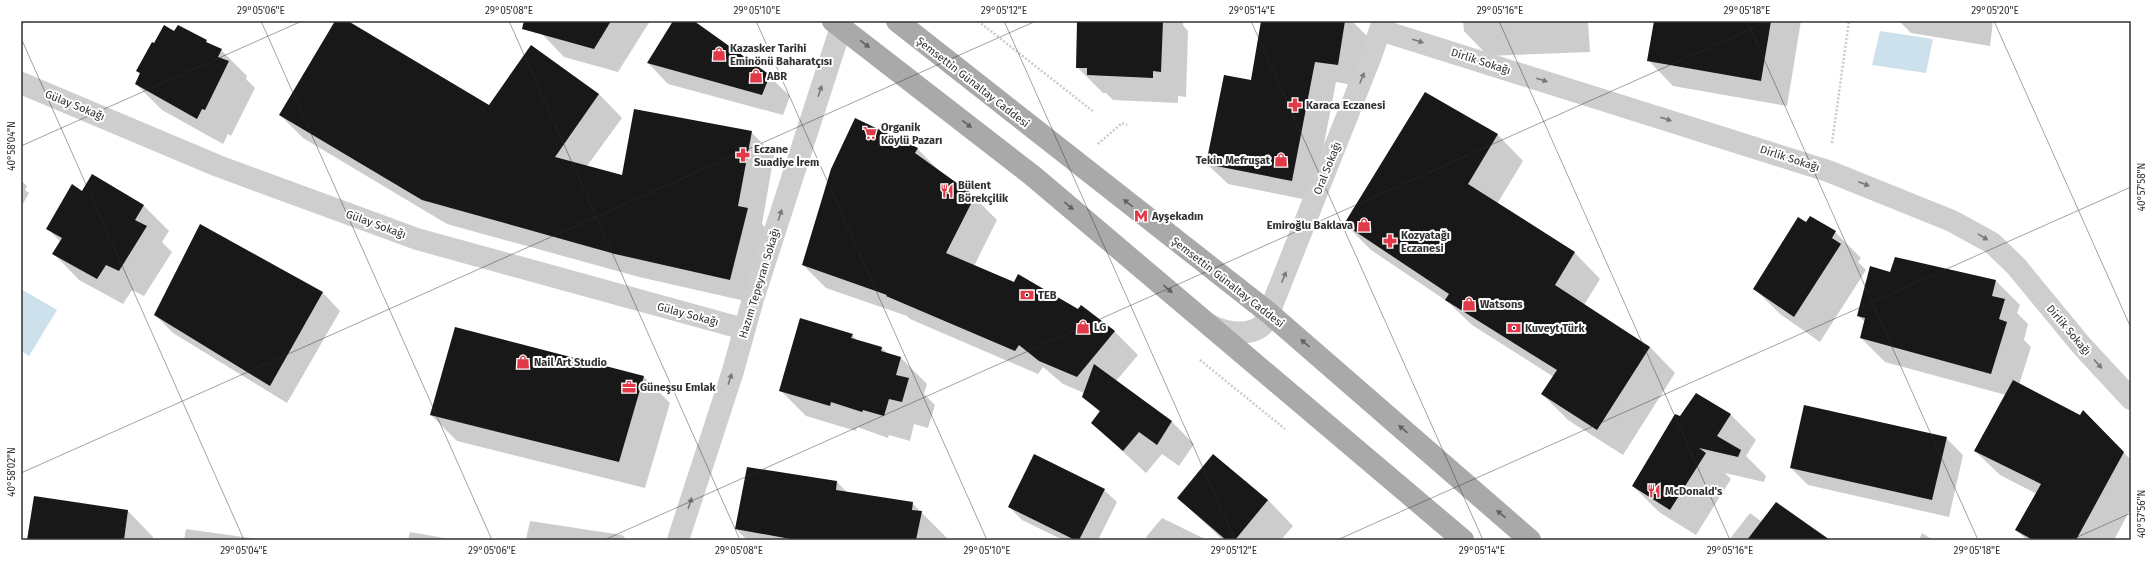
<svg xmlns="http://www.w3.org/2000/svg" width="2152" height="561" font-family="'Fira Sans',sans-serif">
<rect width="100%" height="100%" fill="#fff"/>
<!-- water -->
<g fill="#cde1ec">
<polygon points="1880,31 1933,39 1926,73 1872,65"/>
<polygon points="21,289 57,310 29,356 21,351"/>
</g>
<!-- shadow -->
<g fill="#0003">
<polygon points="21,21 25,21 21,28"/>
<polygon points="337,21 346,21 489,106 531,47 599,94 622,118 587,166 623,176 751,132 774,155 762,224 770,232 754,303 639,277 447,224 303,138 280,115"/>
<polygon points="545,21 650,21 618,72 564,57 541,33"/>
<polygon points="674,21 692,21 769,76 790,96 783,115 668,84 648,63"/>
<polygon points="1078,21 1183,21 1183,25 1188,31 1186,97 1178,96 1178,103 1113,100 1106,93 1103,93 1077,67"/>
<polygon points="1262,21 1352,21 1367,36 1358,86 1336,82 1313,201 1228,184 1207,164 1251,81"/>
<polygon points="1463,21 1588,21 1590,52 1488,56 1464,31"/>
<polygon points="1655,21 1801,21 1787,106 1673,86 1648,60"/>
<polygon points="1899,21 1993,21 1990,46 1911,33"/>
<polygon points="178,27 221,50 247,76 246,79 255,88 231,136 228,134 223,144 162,110 136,84 141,75 137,71 154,44 175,32"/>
<polygon points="1425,93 1498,135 1523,161 1497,204 1575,253 1600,279 1584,305 1650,347 1675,373 1623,455 1568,420 1542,394 1554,377 1472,325 1448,302 1371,250 1345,224"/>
<polygon points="917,148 940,172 974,197 997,220 974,266 1079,310 1081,306 1115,332 1138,355 1116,381 1172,422 1194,444 1179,466 1162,454 1146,473 1092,423 1100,413 1083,396 1084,393 1063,384 1043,367 1038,374 910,319 907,316 826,288 803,265"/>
<polygon points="92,175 144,206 169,231 162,242 172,252 144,296 132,290 123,304 79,280 54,254 61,242 48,229 82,192"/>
<polygon points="21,180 27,186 25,190 29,193 21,207"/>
<polygon points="1807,224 1835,232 1861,258 1858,262 1866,270 1820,342 1780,314 1754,288"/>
<polygon points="201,226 323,293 340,311 287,403 173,333 155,315"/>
<polygon points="1891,273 1996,281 2020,305 2017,313 2028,324 2024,340 2031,347 2019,385 2081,417 2108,436 2131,460 2131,508 2114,540 2027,540 2016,530 2037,494 2000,475 1975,451 2006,395 1885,362 1861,338 1865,322 1858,316"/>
<polygon points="456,328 644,377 670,403 645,488 457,441 431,415"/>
<polygon points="852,335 858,341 882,348 889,355 901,358 927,384 924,394 935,405 928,428 914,424 910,441 889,435 888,438 857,427 856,431 806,416 780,390"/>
<polygon points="1730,414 1756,440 1746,456 1766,476 1764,482 1725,473 1731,479 1696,535 1659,512 1633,486 1680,418"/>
<polygon points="1946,438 1963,455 1949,517 1808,485 1791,468"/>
<polygon points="1213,456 1268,500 1293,526 1281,540 1223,540 1178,498"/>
<polygon points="748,468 837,482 848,493 912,503 947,538 947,540 747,540 736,529"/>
<polygon points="1104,490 1117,502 1098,540 1063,540 1022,520 1009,507"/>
<polygon points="35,498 128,511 153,537 153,540 28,540"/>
<polygon points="1750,513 1762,522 1823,540 1729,540"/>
<polygon points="1162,518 1207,540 1148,540 1146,537"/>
<polygon points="530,521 622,535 627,540 526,540"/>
<polygon points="186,529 264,540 184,540"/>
<polygon points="410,532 456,540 408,540"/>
<polygon points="1922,533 1933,540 1919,540"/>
</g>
<!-- building -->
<g fill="#181818">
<polygon points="335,21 348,21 489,105 531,45 599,94 555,157 622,175 634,109 752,131 738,206 748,208 730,280 615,254 422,200 279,115"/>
<polygon points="524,21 611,21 594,49 522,29"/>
<polygon points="673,21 694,21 770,75 762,95 647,63"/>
<polygon points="1077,21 1163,21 1161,72 1153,71 1153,78 1087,75 1087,68 1076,68"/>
<polygon points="1261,21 1345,21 1338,65 1315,62 1292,181 1206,164 1224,75 1251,80"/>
<polygon points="1654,21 1771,21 1761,81 1647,61"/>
<polygon points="164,25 174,31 178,25 207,40 206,42 222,49 218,57 229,61 205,110 202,109 197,119 135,84 140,73 136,71 152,42 154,43"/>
<polygon points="1425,92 1498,134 1468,184 1575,252 1555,285 1650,347 1597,430 1541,394 1557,370 1445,300 1449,294 1344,224"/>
<polygon points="855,118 918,148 915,153 975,196 946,253 1014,282 1018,274 1078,309 1081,305 1115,331 1077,377 1039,361 1019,345 1015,351 886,296 887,295 802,265 831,169"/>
<polygon points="92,174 144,205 135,220 147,226 119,271 106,265 97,279 52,254 62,238 46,229 72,184 82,191"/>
<polygon points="1810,216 1836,231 1832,238 1841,244 1794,317 1753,289 1798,217 1806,222"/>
<polygon points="200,224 323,292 270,386 154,315"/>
<polygon points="1895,257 1996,280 1992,296 2005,299 1999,319 2007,322 1991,374 1860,338 1865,318 1857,316 1870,266 1890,272"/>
<polygon points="800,318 853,334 851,338 882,347 881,351 901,357 896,375 909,378 902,402 889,399 884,416 863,410 862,412 831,402 830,406 779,391"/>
<polygon points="455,327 644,376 619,462 430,415"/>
<polygon points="1094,364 1172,421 1157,445 1139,432 1123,451 1091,423 1100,411 1082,397"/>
<polygon points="2013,380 2080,415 2083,410 2124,452 2076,540 2033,540 2015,530 2041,484 1974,451"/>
<polygon points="1696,393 1731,414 1717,436 1741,450 1738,457 1699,448 1706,453 1670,510 1632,486 1675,414 1680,416"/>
<polygon points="1804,405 1947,437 1932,500 1790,468"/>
<polygon points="1034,454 1105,489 1079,540 1075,540 1008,507"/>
<polygon points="1213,454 1268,500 1235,540 1226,540 1177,498"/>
<polygon points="747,467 837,481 836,490 913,502 912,510 922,511 916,540 796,540 735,529"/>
<polygon points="34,496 128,510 124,540 27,540"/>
<polygon points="1776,502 1830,540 1747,540"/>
</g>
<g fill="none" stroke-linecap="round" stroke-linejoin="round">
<!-- path -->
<g stroke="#cbcbcb" stroke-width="2.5" stroke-dasharray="2 2" stroke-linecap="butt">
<polyline points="978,21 1094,112"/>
<polyline points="1832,143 1849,21"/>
<polyline points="1098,144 1122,123 1127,125"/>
<polyline points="1200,360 1285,429"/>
</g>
<!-- minor -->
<g stroke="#cecece" stroke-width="22">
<polyline points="1380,30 1828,171 1952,221 1992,243 2016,266 2081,345 2131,399"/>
<polyline points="21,83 218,166 417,239 744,329"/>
<path d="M1210,325c18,9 53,15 59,-12"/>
<polyline points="678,540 733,371 753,299 841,27"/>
</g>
<!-- tertiary -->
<polyline stroke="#cecece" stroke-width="22" points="1269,313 1371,56 1383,21"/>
<!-- primary -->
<g stroke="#a9a9a9" stroke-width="22">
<polyline points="833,21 1033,176 1463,540"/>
<polyline points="897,21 1269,313 1530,540"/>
</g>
</g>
<!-- one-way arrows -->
<defs><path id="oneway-solid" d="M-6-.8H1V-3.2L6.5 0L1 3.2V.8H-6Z"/></defs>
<g fill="#787878">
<use href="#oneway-solid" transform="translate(1418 41) rotate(17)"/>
<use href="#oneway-solid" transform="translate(1362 78) rotate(-68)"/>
<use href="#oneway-solid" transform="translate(1542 80) rotate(18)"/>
<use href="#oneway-solid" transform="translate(820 91) rotate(-72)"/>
<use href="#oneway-solid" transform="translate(1666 119) rotate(18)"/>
<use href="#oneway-solid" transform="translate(1864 184) rotate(21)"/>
<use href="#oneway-solid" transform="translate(780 215) rotate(-72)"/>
<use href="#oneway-solid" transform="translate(1983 237) rotate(32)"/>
<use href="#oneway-solid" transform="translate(1284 277) rotate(-68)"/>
<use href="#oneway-solid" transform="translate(2098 364) rotate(49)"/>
<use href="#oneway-solid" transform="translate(730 379) rotate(-72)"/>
<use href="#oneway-solid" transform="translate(690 503) rotate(-72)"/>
</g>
<g fill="#616161">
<use href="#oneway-solid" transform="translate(865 44) rotate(37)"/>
<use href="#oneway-solid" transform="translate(967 124) rotate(38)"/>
<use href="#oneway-solid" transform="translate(1128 203) rotate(-142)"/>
<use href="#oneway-solid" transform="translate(1069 206) rotate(40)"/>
<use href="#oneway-solid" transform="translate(1168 289) rotate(40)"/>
<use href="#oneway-solid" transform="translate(1305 343) rotate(-140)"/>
<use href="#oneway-solid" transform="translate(1403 429) rotate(-139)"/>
<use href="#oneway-solid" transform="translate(1501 514) rotate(-139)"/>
</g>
<!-- ticks -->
<path fill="none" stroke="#313131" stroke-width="1" stroke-opacity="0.45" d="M261,21l231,519M509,21l231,519M756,21l231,519M1004,21l231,519M1251,21l232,519M1499,21l231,519M1747,21l231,519M1994,21l137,307M21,38l223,502M21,146l281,-125M21,473l1015,-452M604,540l1165,-519M1337,540l794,-353M2071,540l60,-27"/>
<!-- icons -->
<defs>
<g id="shop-bare" transform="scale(1.08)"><path d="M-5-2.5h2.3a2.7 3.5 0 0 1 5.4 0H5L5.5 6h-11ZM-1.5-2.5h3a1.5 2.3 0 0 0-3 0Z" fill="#e23949" stroke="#fff" stroke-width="2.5" paint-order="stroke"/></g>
<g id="pharmacy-bare" transform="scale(1.08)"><path d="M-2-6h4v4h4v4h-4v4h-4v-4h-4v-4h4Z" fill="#e23949" stroke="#fff" stroke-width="2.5" paint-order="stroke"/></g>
<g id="supermarket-bare" transform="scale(1.08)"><path d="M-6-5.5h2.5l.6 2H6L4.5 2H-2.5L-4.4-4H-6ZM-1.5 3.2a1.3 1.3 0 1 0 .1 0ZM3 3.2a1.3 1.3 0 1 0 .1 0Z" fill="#e23949" stroke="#fff" stroke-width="2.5" paint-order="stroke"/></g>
<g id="restaurant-bare" transform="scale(1.08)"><path d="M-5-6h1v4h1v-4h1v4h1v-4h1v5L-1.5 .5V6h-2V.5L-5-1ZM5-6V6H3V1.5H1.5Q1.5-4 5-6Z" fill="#e23949" stroke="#fff" stroke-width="2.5" paint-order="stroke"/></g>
<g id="metro-bare" transform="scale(1.08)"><path d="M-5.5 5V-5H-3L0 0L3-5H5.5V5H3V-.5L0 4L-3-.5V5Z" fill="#e23949" stroke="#fff" stroke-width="2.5" paint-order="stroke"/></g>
<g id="bank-bare" transform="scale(1.08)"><path d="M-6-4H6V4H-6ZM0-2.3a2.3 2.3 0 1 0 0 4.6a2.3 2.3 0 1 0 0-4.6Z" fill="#e23949" stroke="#fff" stroke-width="2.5" paint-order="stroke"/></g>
<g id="office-bare" transform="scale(1.08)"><path d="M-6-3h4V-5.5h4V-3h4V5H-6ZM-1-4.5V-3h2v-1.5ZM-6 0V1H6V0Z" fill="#e23949" stroke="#fff" stroke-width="2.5" paint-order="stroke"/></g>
</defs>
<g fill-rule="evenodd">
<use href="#shop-bare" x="719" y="54"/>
<use href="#shop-bare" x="756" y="76"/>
<use href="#pharmacy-bare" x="1295" y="105"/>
<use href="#supermarket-bare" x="870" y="133"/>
<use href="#pharmacy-bare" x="743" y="155"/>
<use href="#shop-bare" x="1281" y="160"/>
<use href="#restaurant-bare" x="947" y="191"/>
<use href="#metro-bare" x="1141" y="216"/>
<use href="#shop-bare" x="1364" y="225"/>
<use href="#pharmacy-bare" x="1390" y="241"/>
<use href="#bank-bare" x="1027" y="295"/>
<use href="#shop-bare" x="1469" y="304"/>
<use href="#shop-bare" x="1083" y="327"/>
<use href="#bank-bare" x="1514" y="328"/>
<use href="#shop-bare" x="523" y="362"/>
<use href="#office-bare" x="629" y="387"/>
<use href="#restaurant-bare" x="1654" y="491"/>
</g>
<g text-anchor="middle" stroke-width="4" stroke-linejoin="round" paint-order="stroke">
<!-- poi labels -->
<g font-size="11" font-weight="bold" fill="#313131" stroke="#fff" text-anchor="start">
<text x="730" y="52">Kazasker Tarihi<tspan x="730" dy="13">Eminönü Baharatçısı</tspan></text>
<text x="767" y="80">ABR</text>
<text x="1306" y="109">Karaca Eczanesi</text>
<text x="881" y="131">Organik<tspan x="881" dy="13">Köylü Pazarı</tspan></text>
<text x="754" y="153">Eczane<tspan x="754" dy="13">Suadiye İrem</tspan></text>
<text x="1270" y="164" text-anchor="end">Tekin Mefruşat</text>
<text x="958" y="189">Bülent<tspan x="958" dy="13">Börekçilik</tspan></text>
<text x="1152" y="220">Ayşekadın</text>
<text x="1353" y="229" text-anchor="end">Emiroğlu Baklava</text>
<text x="1401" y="239">Kozyatağı<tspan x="1401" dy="13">Eczanesi</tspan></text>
<text x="1038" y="299">TEB</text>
<text x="1480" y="308">Watsons</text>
<text x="1094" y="331">LG</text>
<text x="1525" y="332">Kuveyt Türk</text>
<text x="534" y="366">Nail Art Studio</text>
<text x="640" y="391">Güneşsu Emlak</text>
<text x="1665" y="495">McDonald's</text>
</g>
<!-- street labels -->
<g font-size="11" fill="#313131" stroke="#fff">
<text transform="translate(1481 61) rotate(18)" y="4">Dirlik Sokağı</text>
<text transform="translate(973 82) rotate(38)" y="4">Şemsettin Günaltay Caddesi</text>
<text transform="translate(75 105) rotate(22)" y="4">Gülay Sokağı</text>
<text transform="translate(1790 158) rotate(18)" y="4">Dirlik Sokağı</text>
<text transform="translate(1327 168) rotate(-68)" y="4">Oral Sokağı</text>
<text transform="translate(376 224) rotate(20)" y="4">Gülay Sokağı</text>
<text transform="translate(1228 282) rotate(38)" y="4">Şemsettin Günaltay Caddesi</text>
<text transform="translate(759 283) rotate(-73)" y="4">Hazım Tepeyran Sokağı</text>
<text transform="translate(688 314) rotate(15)" y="4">Gülay Sokağı</text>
<text transform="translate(2069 330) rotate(50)" y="4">Dirlik Sokağı</text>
</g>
</g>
<!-- border -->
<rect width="2152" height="561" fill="none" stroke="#ffffff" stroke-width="44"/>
<rect x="22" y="22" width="2108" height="517" fill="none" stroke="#313131" stroke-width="1.5"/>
<g font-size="10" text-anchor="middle" fill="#313131">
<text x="261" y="14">29°05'06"E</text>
<text x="509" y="14">29°05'08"E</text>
<text x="757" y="14">29°05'10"E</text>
<text x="1004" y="14">29°05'12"E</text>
<text x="1252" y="14">29°05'14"E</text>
<text x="1500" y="14">29°05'16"E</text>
<text x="1747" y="14">29°05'18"E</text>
<text x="1995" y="14">29°05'20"E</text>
<text transform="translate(11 146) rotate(-90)" y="4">40°58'04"N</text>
<text transform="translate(2141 187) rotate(-90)" y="4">40°57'58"N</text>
<text transform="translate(11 472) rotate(-90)" y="4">40°58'02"N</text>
<text transform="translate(2141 514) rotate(-90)" y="4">40°57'56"N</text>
<text x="244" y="554">29°05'04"E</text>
<text x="492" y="554">29°05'06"E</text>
<text x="739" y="554">29°05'08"E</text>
<text x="987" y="554">29°05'10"E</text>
<text x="1234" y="554">29°05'12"E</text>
<text x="1482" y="554">29°05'14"E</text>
<text x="1730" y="554">29°05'16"E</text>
<text x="1977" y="554">29°05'18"E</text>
</g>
</svg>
